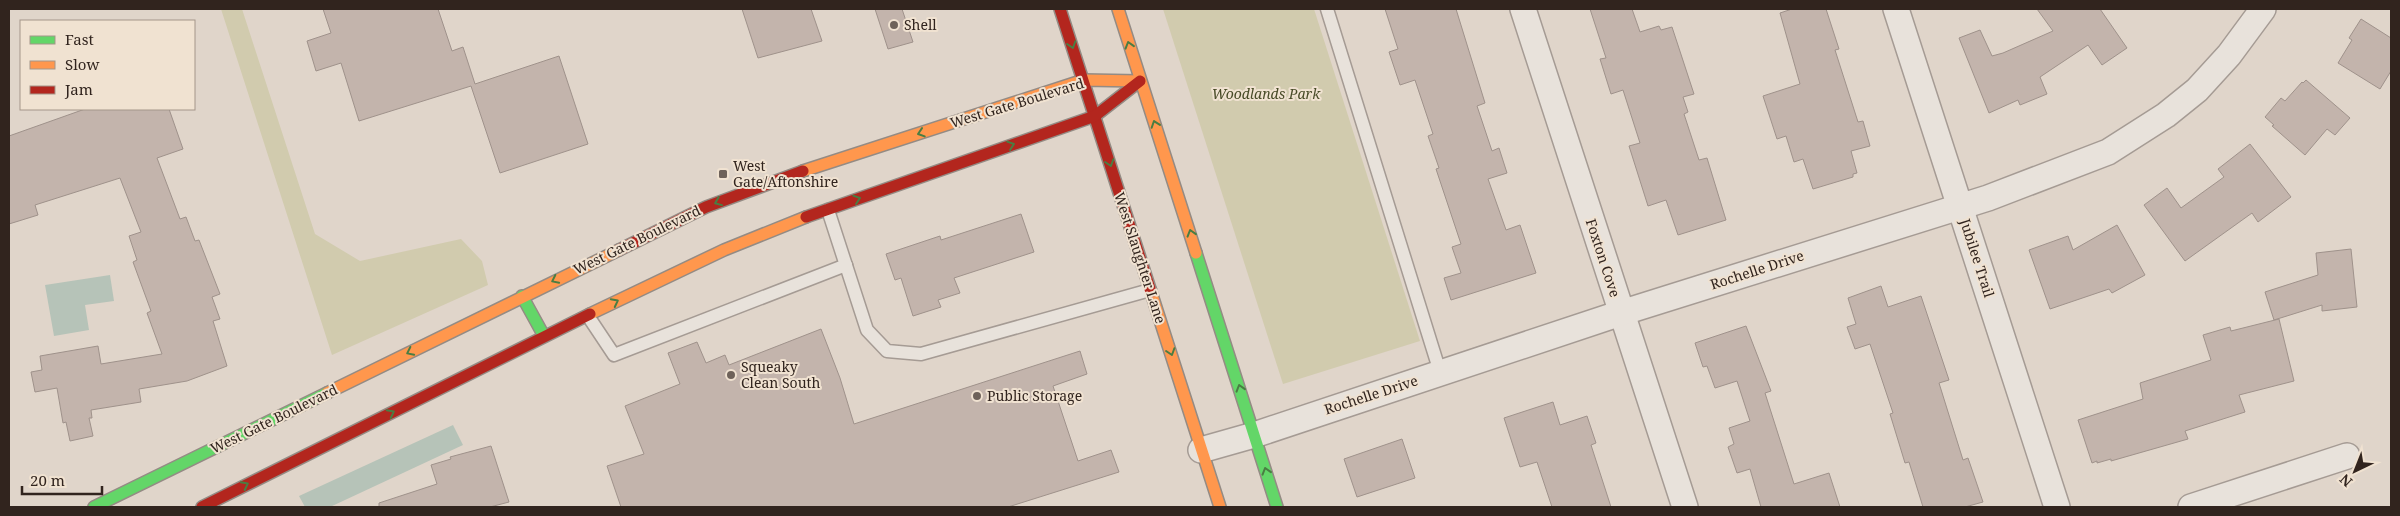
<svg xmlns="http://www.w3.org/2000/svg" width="2400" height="516" font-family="'Noto Serif',serif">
<rect width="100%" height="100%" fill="#e0d5ca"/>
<!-- green -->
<g fill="#d1cbae">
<polygon points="221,9 242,9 315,234 360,261 461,239 482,261 488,285 332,355"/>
<polygon points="1163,9 1314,9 1420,341 1283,384"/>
</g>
<!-- water -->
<g fill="#b6c3b8">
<polygon points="110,275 114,301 85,305 89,330 54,336 45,285"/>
<polygon points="453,425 463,445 330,507 305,507 299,496"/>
</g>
<!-- building -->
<g fill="#c3b4ac" stroke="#9f928b">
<polygon points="323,9 438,9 452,51 463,47 475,84 559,56 588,144 500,173 471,86 359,121 341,63 316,71 307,41 331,33"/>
<polygon points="742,9 811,9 822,41 758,58"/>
<polygon points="875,9 902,9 913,42 888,49"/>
<polygon points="1385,9 1456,9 1485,103 1477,106 1492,151 1499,148 1507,173 1488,179 1506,230 1520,225 1536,273 1451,300 1444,278 1461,273 1452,247 1461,244 1436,169 1439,168 1428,136 1433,134 1415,80 1400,85 1389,52 1398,49"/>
<polygon points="1590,9 1632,9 1640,32 1659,26 1661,30 1672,27 1694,94 1683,97 1688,112 1684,114 1699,160 1707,158 1726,220 1678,235 1666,200 1648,206 1629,146 1640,143 1623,90 1611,94 1600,59 1606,58"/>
<polygon points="1792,9 1826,9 1839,49 1835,50 1858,122 1863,121 1870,146 1851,151 1857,173 1853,174 1853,177 1813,189 1803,159 1794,162 1786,136 1777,139 1763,96 1800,84 1780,13"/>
<polygon points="2037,9 2100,9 2127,48 2102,65 2088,45 2040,77 2047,94 2020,105 2018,100 1989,113 1959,38 1980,30 1992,56 2003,53 2053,31"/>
<polygon points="2361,19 2391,38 2391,71 2380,89 2338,63 2352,40 2349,38"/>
<polygon points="2306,80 2350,118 2335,135 2327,129 2305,155 2272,126 2274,125 2265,117 2281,98 2285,101 2302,82 2303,83"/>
<polygon points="85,109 169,109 183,149 157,158 180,219 186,217 195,241 199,240 220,294 212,297 220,319 213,321 227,366 187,381 139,389 141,402 91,410 92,418 89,418 93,436 70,441 66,422 63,423 57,388 35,392 31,372 42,370 40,356 98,346 101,364 162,354 147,313 151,311 133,262 137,260 129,236 141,232 120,178 35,205 38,215 9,224 9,136"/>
<polygon points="2250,144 2291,197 2258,222 2252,213 2185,261 2144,205 2167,188 2181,208 2224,177 2218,169"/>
<polygon points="1021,214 1034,252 954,278 960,293 938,300 941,307 913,316 901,278 895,280 886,254 940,236 941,240"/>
<polygon points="2117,225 2145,275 2112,293 2109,289 2050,309 2029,250 2068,236 2073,250"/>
<polygon points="2351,249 2357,307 2322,311 2322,305 2274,320 2265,292 2318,275 2316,253"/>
<polygon points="1881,286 1888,307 1921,296 1949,380 1939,383 1963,460 1968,458 1983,502 1965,507 1923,507 1909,462 1905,463 1890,414 1893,413 1870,344 1855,349 1847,327 1856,324 1848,298"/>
<polygon points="2279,319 2294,381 2239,395 2245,412 2185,431 2188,439 2111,461 2111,459 2097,463 2097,461 2092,463 2078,420 2143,399 2140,383 2211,360 2203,335 2230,327 2231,331"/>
<polygon points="1746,326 1771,391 1765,393 1794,484 1829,473 1840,507 1761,507 1750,469 1737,473 1728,447 1734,444 1729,428 1750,421 1737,381 1715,388 1707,366 1703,367 1695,343"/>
<polygon points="821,329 840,378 854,424 1080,351 1087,374 1053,386 1078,461 1111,450 1119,472 1008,507 621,507 607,466 644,454 625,406 680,384 668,353 697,342 706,363 725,355 729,365"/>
<polygon points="1553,402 1560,425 1587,416 1596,443 1591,445 1611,507 1552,507 1537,462 1520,467 1504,418"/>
<polygon points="1402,439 1415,478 1357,497 1344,459"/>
<polygon points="491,446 509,502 490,507 379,507 379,503 437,484 431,465 451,459 450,457"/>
</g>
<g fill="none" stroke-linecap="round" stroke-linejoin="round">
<!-- lane casing -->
<g stroke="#a59b94" stroke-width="15">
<g id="lane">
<polyline points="1327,9 1440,372"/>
<polyline points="828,210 867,330 887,351 921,354 1150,290"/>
<polyline points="588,316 614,355 846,265"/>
</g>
</g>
<!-- street casing -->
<g stroke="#a59b94" stroke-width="28">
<g id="street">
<polyline points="1523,9 1685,507"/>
<polyline points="1896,9 2057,507"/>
<polyline points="1201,450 1254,435 1621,313 1988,198 2108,152 2166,115 2197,90 2229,55 2263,9"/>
<polyline points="2191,507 2347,456"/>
</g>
</g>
<!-- fast casing -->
<g stroke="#948b84" stroke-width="14">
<g id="fast">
<polyline points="1196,253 1277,507"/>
<polyline points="522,296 544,336"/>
<polyline points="94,507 327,393"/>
</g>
</g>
<!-- slow casing -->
<g stroke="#948b84" stroke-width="14">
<g id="slow">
<polyline points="1118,9 1196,253"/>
<polyline points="803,171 1084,80 1140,81"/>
<polyline points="1151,292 1220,507"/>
<polyline points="590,314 724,250 806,217"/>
<polyline points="327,393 619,250"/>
</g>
</g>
<!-- jam casing -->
<g stroke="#948b84" stroke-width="14">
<g id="jam">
<polyline points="1060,9 1151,292"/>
<polyline points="806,217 1095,116 1140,81"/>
<polyline points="619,250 706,207 803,171"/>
<polyline points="202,507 590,314"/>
</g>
</g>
<!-- lane -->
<use href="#lane" stroke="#e8e2db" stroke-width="12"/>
<!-- street -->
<use href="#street" stroke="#e8e2db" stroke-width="25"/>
<!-- fast -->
<use href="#fast" stroke="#63d668" stroke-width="11"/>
<!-- slow -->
<use href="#slow" stroke="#ff974d" stroke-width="11"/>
<!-- jam -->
<use href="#jam" stroke="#b3261e" stroke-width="11"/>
</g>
<!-- one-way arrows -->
<defs><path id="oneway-chevron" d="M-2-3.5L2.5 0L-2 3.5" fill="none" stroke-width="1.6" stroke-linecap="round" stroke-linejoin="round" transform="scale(1.25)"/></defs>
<g stroke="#4a7d43">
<use href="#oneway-chevron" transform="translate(1072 45) rotate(72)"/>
<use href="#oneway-chevron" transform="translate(1129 45) rotate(-107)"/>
<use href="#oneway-chevron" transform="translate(1155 124) rotate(-109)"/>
<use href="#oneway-chevron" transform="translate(921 133) rotate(162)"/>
<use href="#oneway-chevron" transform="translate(1011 145) rotate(-19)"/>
<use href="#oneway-chevron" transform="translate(1110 163) rotate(72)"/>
<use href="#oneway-chevron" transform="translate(857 199) rotate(-19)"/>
<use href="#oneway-chevron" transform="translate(718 202) rotate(158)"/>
<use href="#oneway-chevron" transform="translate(1191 233) rotate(-107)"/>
<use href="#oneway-chevron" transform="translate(555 280) rotate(154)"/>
<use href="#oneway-chevron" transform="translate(615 302) rotate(-27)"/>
<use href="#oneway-chevron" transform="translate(410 352) rotate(154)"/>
<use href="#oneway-chevron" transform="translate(1171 352) rotate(72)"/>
<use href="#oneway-chevron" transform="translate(1240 388) rotate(-107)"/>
<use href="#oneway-chevron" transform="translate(391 413) rotate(-27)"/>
<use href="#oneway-chevron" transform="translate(1266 471) rotate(-107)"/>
<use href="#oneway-chevron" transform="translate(245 485) rotate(-27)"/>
</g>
<!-- markers -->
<g fill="#6e625a" stroke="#f0e2d1" stroke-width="2">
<circle cx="894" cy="25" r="5"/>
<rect x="718" y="169" width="10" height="10" rx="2.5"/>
<circle cx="731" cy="375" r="5"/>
<circle cx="977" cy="396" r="5"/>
</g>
<g text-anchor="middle" stroke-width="4" stroke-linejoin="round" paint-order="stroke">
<!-- poi labels -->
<g font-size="14" fill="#31241e" stroke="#f0e2d1" text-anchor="start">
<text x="904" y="30">Shell</text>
<text x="733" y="171">West<tspan x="733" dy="16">Gate/Aftonshire</tspan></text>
<text x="741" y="372">Squeaky<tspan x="741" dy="16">Clean South</tspan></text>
<text x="987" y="401">Public Storage</text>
</g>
<!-- park labels -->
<g font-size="14" font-style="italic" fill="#484b27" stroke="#f0e2d1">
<text x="1266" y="99">Woodlands Park</text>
</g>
<!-- street labels -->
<g font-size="14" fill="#31241e" stroke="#f0e2d1">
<text transform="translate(1017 103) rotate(-17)" y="5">West Gate Boulevard</text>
<text transform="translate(637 240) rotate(-26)" y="5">West Gate Boulevard</text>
<text transform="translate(1140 258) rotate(72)" y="5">West Slaughter Lane</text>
<text transform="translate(1603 258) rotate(72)" y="5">Foxton Cove</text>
<text transform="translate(1977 258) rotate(72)" y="5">Jubilee Trail</text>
<text transform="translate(1757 270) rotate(-18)" y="5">Rochelle Drive</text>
<text transform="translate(1371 395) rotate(-18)" y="5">Rochelle Drive</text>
<text transform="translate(274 419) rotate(-26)" y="5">West Gate Boulevard</text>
</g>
</g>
<!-- border -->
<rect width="2400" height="516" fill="none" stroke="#31241e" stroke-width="20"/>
<!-- legend -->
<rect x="20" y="20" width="175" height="90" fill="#f0e2d1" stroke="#a49689"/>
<rect x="30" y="36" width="25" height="8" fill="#63d668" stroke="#a49689"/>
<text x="65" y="45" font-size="15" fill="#31241e">Fast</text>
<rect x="30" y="61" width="25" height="8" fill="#ff974d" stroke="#a49689"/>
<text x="65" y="70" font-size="15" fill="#31241e">Slow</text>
<rect x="30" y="86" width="25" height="8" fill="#b3261e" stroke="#a49689"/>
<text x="65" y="95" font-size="15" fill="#31241e">Jam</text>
<!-- north arrow -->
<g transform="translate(2355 471) rotate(223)" stroke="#f0e2d1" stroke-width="4" paint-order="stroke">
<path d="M0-4L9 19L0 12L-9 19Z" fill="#31241e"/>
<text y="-8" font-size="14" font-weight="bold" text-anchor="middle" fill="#31241e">N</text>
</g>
<!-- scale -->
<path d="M22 486v8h80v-8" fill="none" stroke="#31241e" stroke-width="2.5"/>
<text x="30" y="486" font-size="15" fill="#31241e" stroke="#f0e2d1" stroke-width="4" paint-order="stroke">20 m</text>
</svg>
